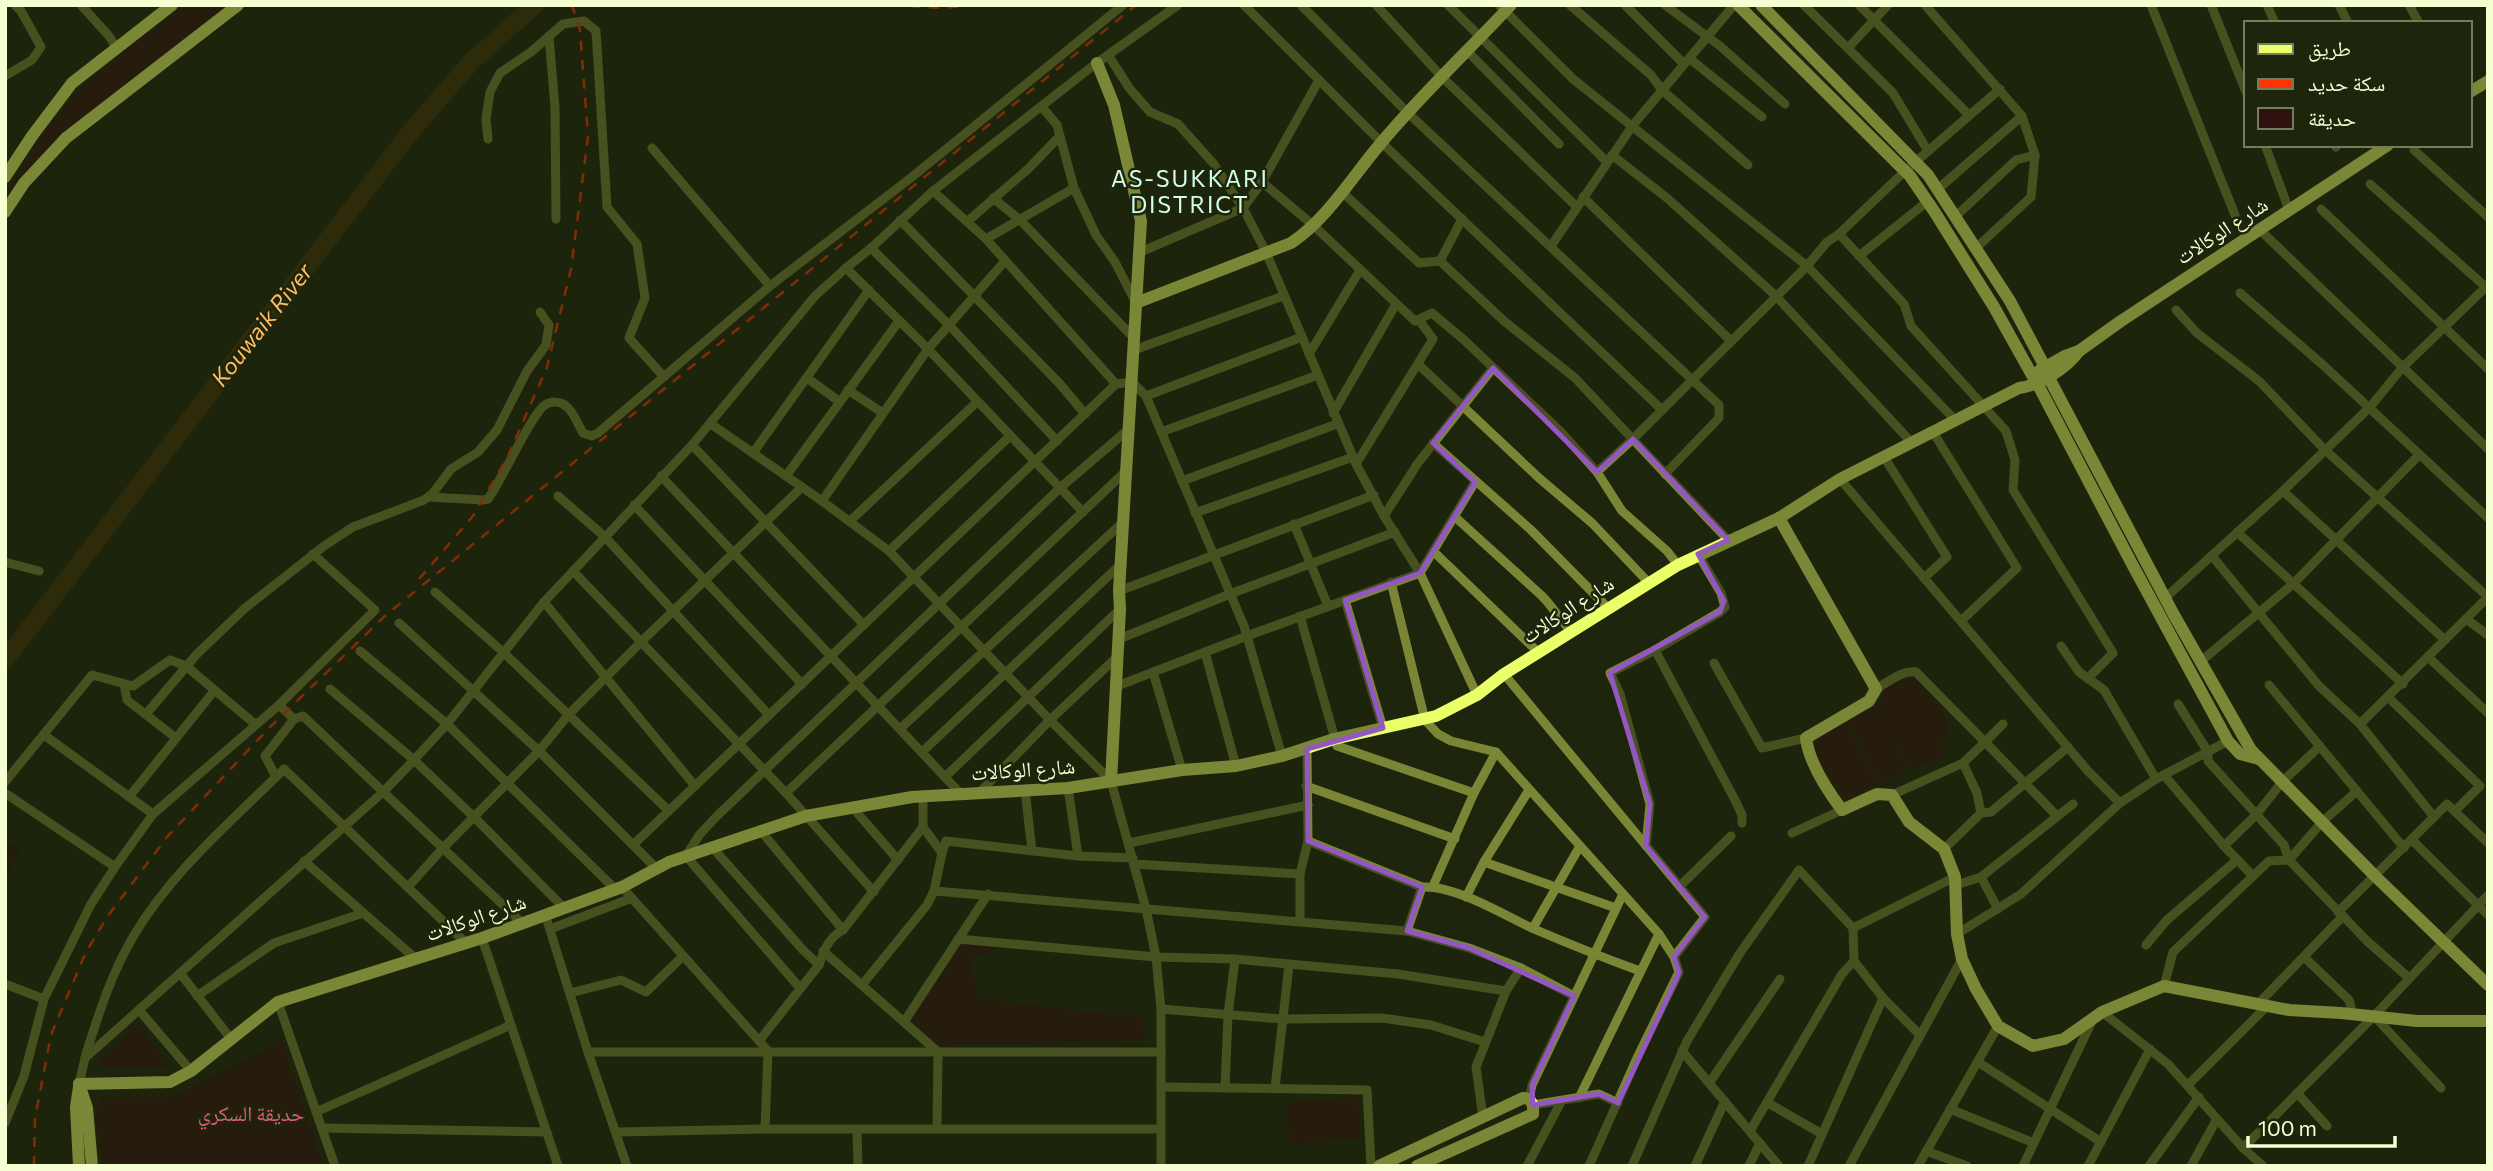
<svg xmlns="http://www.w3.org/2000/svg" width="2493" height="1171" font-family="Commissioner,'Noto Naskh Arabic',sans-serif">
<rect width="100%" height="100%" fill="#1e250d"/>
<!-- green -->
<g fill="#2f1210">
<path d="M186,5h46l-162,125 -65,74v-10c21,-32 42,-68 68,-97 33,-36 75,-63 113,-92z"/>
<polygon points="1910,675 1914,677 1941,709 1951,728 1939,745 1948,754 1910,770 1888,729 1907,772 1880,783 1848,721 1877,706 1884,698 1884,688"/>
<polygon points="1845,722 1877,784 1843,801 1811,746 1815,739"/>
<polygon points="5,842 20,848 5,884"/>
<polygon points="962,942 997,947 989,955 971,955 977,998 1142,1018 1144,1040 940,1045 910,1020"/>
<polygon points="138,1024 172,1068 99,1067 98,1060"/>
<path d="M282,1040l41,126h-220c-2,-19 -14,-54 -1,-69h70z"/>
<polygon points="1358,1097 1361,1139 1290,1144 1287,1102"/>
</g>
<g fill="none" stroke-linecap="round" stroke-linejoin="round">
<!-- river -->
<polyline stroke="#443407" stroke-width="18" points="5,660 412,130 472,61 535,5"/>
<!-- street -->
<g stroke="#7a8636" stroke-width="9">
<polyline points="81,5 109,36 117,49"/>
<polyline points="1244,5 1381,142 1661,409"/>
<polyline points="1301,5 1408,113 1719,405 1719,418 1665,474"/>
<polyline points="1376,5 1442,77 1576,206"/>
<polyline points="1448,5 1607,162"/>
<polyline points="1499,5 1573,79 1807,266 1956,421"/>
<polyline points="1570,5 1651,75 1662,90 1748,165"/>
<polyline points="1625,5 1684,64"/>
<polyline points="1665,5 1720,46 1785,104"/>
<polyline points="1804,5 1893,93 1928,151"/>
<polyline points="1859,5 1969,115"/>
<polyline points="1925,5 2022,116 2035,155 2031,197 1976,248"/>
<polyline points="2151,5 2235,215"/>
<polyline points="2211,5 2246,92"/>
<polyline points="2267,5 2275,23"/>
<polyline points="2339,5 2348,23"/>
<polyline points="2409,5 2419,23"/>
<polyline points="549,36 555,108 556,219"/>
<polyline points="1848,48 1888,5"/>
<polyline points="1467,51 1559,144"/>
<polyline points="1108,55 1130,89 1150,112 1178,124 1213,163 1243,208 1266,252 1356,464 1384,516 1420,573 1477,695"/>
<polyline points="1689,58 1762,117"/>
<polyline points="5,76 32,60 41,47 21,11 15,5"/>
<polyline points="1042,107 1057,125 1074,188 1096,235 1115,262 1135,301"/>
<polyline points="488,139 486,119 490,92 500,73 531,52 563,24 584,21 596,31 607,207 637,244 645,298 629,338 664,377"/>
<polyline points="2265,145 2289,210"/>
<polyline points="2335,145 2336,147"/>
<polyline points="652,148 770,286"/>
<polyline points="2414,150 2488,217"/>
<polyline points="1612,155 1667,198 1775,295 1912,443"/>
<polyline points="1262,182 1314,226 1415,321 1432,313 1463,339 1561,432 1597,472 1622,511 1667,551 1678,565"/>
<polyline points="2370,184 2488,289"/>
<polyline points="1938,189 2022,116"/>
<polyline points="933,191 986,239 1116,384"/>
<polyline points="1342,192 1419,263 1440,261 1504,321 1575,378 1728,540"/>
<polyline points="1583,197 1730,340"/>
<polyline points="993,198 1020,220 1133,337"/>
<polyline points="2321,209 2488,369"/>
<polyline points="1956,216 2016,160 2035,155"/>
<polyline points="900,220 1059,383 1085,414"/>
<polyline points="968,221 1028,169 1059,137"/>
<polyline points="2259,229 2488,449"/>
<polyline points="1839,234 1904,304 1911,326 2006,431 2015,460 2013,490 2113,653 2088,678"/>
<polyline points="986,239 1074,188"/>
<polyline points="1551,246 1633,125 1734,5"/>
<polyline points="871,248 950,326 1057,441"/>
<polyline points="1138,253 1243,208 1262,182 1319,80"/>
<polyline points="1859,256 1928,201"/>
<polyline points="1440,261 1462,219"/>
<polyline points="846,268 928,349 1083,512"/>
<polyline points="2240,293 2323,365 2488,518"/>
<polyline points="2176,310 2197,333 2259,381 2324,449 2488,597 2360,724"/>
<polyline points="1134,350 1283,296"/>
<polyline points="1309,354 1360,270"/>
<polyline points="1419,365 1539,478 1592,523 1648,582"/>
<polyline points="807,378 840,402"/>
<polyline points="848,390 883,413"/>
<polyline points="1146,396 1302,337"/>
<polyline points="1333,413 1396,304"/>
<polyline points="711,424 822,501 889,551 1050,720 1111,781 1146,909 1156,957 1161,1009 1161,1166"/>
<polyline points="1161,432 1318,375"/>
<polyline points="1933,432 2017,568 1962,620"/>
<polyline points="1433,443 1530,529 1608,608"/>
<polyline points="692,445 864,625"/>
<polyline points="753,453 869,290"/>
<polyline points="1884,457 1947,557 1924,578"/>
<polyline points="1356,464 1433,339 1419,320"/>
<polyline points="1597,472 1633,439 1807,266 1827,242 1839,234 1905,171 2000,89"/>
<polyline points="661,476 960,793"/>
<polyline points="786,476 899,321"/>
<polyline points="1840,479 2088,771 2120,803"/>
<polyline points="1182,481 1337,424"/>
<polyline points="2283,491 2445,640"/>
<polyline points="558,496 605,537 769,715"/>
<path d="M429,497l54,3 5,-1c14,-19 44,-86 57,-94 6,-4 15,-4 21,1 8,6 12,19 17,27l9,3 6,-3 172,-147 142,-109 211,-172"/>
<polyline points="822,501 928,349 1005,261"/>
<polyline points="634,505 802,684"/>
<polyline points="1195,513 1353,457"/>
<polyline points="1384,516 1418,463 1493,368"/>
<path d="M1454,516l88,80c11,11 18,24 29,35"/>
<polyline points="850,521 977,402"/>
<polyline points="1294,524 1328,606"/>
<polyline points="2237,532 2403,684"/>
<polyline points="889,551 1010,436"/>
<polyline points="1433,551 1538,652"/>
<polyline points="1698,554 1721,593 1725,607 1720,612 1655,650 1735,800 1742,815 1742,823"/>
<polyline points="2212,556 2319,686 2360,724 2434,817"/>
<polyline points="5,562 39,571"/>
<polyline points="573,571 786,793 874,892"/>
<polyline points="1391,582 1425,720 1438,734 1451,741 1496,752 1659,934 1674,957 1679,972 1637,1058 1589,1166"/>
<polyline points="1119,591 1374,495"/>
<polyline points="435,592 503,652 669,811"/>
<polyline points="2165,598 2283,491 2370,407 2402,368 2488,285"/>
<polyline points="1345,600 1383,728"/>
<polyline points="544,602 695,786"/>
<polyline points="1300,616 1337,746 1474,793"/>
<polyline points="2466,619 2488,635"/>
<polyline points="399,623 539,751 657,869"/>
<polyline points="1119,639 1230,594 1395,532"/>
<polyline points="2061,646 2079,672 2104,690 2156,779"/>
<polyline points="360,651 447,724 615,889"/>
<polyline points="1205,652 1236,766"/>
<polyline points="2428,657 2488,713"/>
<polyline points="2200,662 2293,584 2419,455"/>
<polyline points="1714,663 1762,748 1806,738"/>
<polyline points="1153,672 1182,770"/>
<polyline points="1504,674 1705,917 1674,957"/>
<polyline points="124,684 127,700 176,738"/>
<polyline points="2269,685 2404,848"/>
<polyline points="1117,686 1247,636 1420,573 1475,482"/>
<polyline points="330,689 414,760 475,818 564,908"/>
<path d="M1876,689c12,-7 26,-19 40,-17l69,70 18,-18"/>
<polyline points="2388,697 2480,786 2455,811"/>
<polyline points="2178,704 2208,752 2208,761 2284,845 2289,860 2367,941 2409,978"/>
<polyline points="279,705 294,719 303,716 521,922"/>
<polyline points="146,714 197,654 244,609 324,546 353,527 424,500 433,493 451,469 478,452 497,430 527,371 546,345 549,325 540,312"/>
<polyline points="900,729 1123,522"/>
<polyline points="44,735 153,814"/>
<polyline points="922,752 1121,564"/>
<polyline points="2164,775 2224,846 2253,876"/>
<polyline points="276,777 265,756 294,719"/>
<polyline points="945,777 1120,609"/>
<polyline points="5,782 92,675 133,686 170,660 186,666 255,724"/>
<polyline points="1306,786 1455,839"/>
<polyline points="1068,788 1078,856"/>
<polyline points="1025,790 1032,851"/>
<polyline points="1529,790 1484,862 1616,908"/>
<polyline points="980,792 1050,720 1118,656"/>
<polyline points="5,793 115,867"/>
<polyline points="786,793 1127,470"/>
<polyline points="1892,795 1963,763 1985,742 2057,816"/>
<polyline points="129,797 214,691"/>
<polyline points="853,808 898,860"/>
<polyline points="1981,813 1991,812 2068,747"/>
<polyline points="761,831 843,930"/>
<polyline points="1792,833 1842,810"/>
<polyline points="2412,840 2488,915"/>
<path d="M1308,841l114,46c34,-2 81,28 112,42 35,15 70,29 106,42"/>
<polyline points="1129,843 1308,805"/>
<polyline points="633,845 1116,384 1132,382 1146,396 1244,626 1282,756"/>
<polyline points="1646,846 1650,804 1620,694 1610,673 1655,650"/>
<polyline points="2224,846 2256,815 2282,782 2320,746"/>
<polyline points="712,847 803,950 819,965"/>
<polyline points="1944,849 1981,813 1977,793 1963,763"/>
<polyline points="942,853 946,841 1078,856 1133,858"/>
<polyline points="304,861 416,959"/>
<polyline points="1134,864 1300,874"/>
<polyline points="1981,877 1998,909"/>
<polyline points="1956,885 1981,877 2073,804"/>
<polyline points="1433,886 1474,793 1496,752"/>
<polyline points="1680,886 1731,836"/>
<polyline points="408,887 443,848 539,751 569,714 641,642 802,487"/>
<polyline points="622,887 768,1051 765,1129"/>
<polyline points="934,891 1407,931 1469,948 1521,968 1574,996"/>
<polyline points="1466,897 1484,862"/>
<polyline points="2338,912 2447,804 2488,843"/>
<polyline points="545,914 588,1052 627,1166"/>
<polyline points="1300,921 1300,874 1308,841 1307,749"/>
<polyline points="1533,928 1580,846"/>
<polyline points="550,929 632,898"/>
<polyline points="1407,931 1422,887"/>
<polyline points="1957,934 2021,894 2120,803 2156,779 2228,741"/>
<polyline points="482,938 558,1166"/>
<polyline points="958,939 1156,957 1235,959 1398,974 1506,991"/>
<polyline points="2146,945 2167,920 2237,860"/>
<polyline points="823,951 938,1052 937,1129"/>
<polyline points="2304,957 2349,1000 2353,1014"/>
<polyline points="1854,961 1883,998 1919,1034"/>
<polyline points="180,973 231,1039"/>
<polyline points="5,984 44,999"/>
<polyline points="862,985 927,905 934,891 942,853 923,827"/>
<polyline points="2164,986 2173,952 2269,861 2289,860 2322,822 2357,791"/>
<polyline points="800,988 686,856 700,834 717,816 1060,488 1130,428"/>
<polyline points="570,993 621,980 646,992 683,956"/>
<polyline points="197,996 274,943 363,913"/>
<polyline points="278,1002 335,1166"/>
<polyline points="2258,1004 2343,916"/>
<polyline points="1161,1009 1282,1019 1382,1018 1431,1025 1485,1042"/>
<polyline points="139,1010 191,1071"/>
<polyline points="2102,1012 2168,1064 2243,1148 2263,1166"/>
<polyline points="2374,1016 2441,1088"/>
<polyline points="904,1022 988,894"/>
<path d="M759,1041l60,-76c5,-15 10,-28 24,-35l80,-103v-30"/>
<polyline points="1682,1051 1779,1166"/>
<polyline points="588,1052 1161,1052"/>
<path d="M85,1057c13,-41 26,-83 48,-120 38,-65 98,-115 151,-168l182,174"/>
<polyline points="1978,1062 2101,1142"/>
<polyline points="1710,1082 1780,979"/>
<polyline points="79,1084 85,1058 383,792 414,760 447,724 544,602 692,445 815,296 846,268 871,248 933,191 1094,65 1178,5"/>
<polyline points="2188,1085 2267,1006"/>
<polyline points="1161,1087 1367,1090 1371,1166"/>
<polyline points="1225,1088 1228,1015 1235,959"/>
<polyline points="1275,1088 1289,965"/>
<polyline points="2297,1093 2327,1126"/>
<polyline points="1579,1098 1659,934"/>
<polyline points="1529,1099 1532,1085 1623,894"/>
<polyline points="1768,1103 1822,1134"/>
<polyline points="1533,1105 1599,1094 1618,1103"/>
<polyline points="1950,1109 2034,1143"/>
<polyline points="316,1112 511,1025"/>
<polyline points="1483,1118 1476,1067 1506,991 1521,968"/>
<polyline points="5,1123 24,1076 44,999 91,904 115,867 153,814 279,705 375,610 313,554"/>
<polyline points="322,1128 547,1132"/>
<polyline points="857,1130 858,1166"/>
<polyline points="1750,1131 1842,974 1854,961 1853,928 1955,877"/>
<polyline points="617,1132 765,1129 1160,1129"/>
<polyline points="2243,1148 2374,1016 2488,895"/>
<polyline points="1926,1151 1967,1166"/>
<polyline points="1527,1166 1561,1102"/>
<polyline points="1632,1166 1687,1041 1740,953 1799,870 1853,928"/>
<polyline points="1695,1166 1725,1101"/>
<polyline points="1749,1166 1760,1143"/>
<polyline points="1808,1166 1883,998"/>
<polyline points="1849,1166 1962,959"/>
<polyline points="1918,1166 1998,1026"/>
<polyline points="2023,1166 2092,1021"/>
<polyline points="2088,1166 2150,1049"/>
<polyline points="2149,1166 2199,1097"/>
<polyline points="2191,1166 2217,1119"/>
</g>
<!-- secondary -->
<g stroke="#eaff68" stroke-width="12">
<polyline points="1738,5 1910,176 1934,211 1994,307 2032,375"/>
<polyline points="1761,5 1928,175 2010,301 2045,367"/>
<polyline points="1097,63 1114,105 1141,221 1119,591 1120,609 1111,781"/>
<polyline points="2470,92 2488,81"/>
<polyline points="5,177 32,136 72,83 172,5"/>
<polyline points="5,212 24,183 66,138 238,5"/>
<path d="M1136,303l155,-60c37,-25 61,-66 90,-100 40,-48 87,-92 130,-138"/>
<polyline points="2040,370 2065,356 2079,351 2121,321 2388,145"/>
<polyline points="2048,376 2174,615 2251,750 2376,877 2488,985"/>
<polyline points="2037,383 2132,564 2228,741 2240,754 2259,759"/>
<path d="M1779,518l97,171 -7,12 -63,37c3,25 21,52 36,72l35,-16 15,1 17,27 35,27 11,28 2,57 5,25 14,30 22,37 35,20 31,-7 38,-27 62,-26 125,24 52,3 76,8h71"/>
<path d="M79,1084l91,-2 21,-11 87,-69 204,-64 140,-51 47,-25 137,-46 106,-19 156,-9 114,-18 54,-4 46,-10 52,-17 102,-23 41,-21 27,-21 174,-109 101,-47 61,-39 179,-91c21,-3 47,-19 60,-37"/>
<polyline points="79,1084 87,1108 92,1166"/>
<polyline points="79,1087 76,1107 79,1166"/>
<polyline points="1379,1166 1523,1098 1529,1099 1533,1105 1533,1114 1417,1166"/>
</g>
<!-- rail -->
<g stroke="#fc3500" stroke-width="2.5" stroke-dasharray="10 9" stroke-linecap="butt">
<polyline points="891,5 943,8 971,5"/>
<polyline points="419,579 473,516 508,456 547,367 571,269 588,137 580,30 572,5"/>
<polyline points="34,1166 35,1118 51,1035 85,954 107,917 167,837 268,729 386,615 1136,5"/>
</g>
</g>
<!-- marked area -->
<path d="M0 0H2493V1171H0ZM1493,368l104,104 36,-33 95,101 -30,14 26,47 -4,11 -110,61 40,131 -4,42 59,71 -31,40 5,15 -4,10 -57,121 -19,-9 -66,11 -1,-20 42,-89 -105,-48 -62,-17 15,-44 -114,-46 -1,-92 76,-21 -38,-128 75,-27 55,-91 -42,-39z" fill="#1e250d" fill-opacity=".55" fill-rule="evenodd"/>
<path fill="none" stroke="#9356c3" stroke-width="5" stroke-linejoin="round" d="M1493,368l104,104 36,-33 95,101 -30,14 26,47 -4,11 -110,61 40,131 -4,42 59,71 -31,40 5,15 -4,10 -57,121 -19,-9 -66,11 -1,-20 42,-89 -105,-48 -62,-17 15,-44 -114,-46 -1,-92 76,-21 -38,-128 75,-27 55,-91 -42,-39z"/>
<g text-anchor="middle" stroke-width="5" stroke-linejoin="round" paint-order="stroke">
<!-- street labels -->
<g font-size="21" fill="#f5ffd1" stroke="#1e250d">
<text transform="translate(2222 231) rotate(-33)" y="7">شارع الوكالات</text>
<text transform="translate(1568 610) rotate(-33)" y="7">شارع الوكالات</text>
<text transform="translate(1023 770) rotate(-4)" y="7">شارع الوكالات</text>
<text transform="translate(476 918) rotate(-19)" y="7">شارع الوكالات</text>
</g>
<!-- park labels -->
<g font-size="21" fill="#e65e71" stroke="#1e250d">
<text x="251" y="1121">حديقة السكري</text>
</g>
<!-- neighbourhood labels -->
<g font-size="23" letter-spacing="2" fill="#d3ffe8" stroke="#1e250d">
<text x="1190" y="187">AS-SUKKARI<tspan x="1190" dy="26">DISTRICT</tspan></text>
</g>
<!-- water labels -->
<g font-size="23" font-style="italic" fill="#ffbb5f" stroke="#1e250d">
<text transform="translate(262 325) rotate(-52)" y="8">Kouwaik River</text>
</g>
</g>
<!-- border -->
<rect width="2493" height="1171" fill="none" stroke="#f5ffd1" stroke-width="14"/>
<!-- legend -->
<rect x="2244" y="21" width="228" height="126" fill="#1e250d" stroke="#747c5b" stroke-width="2"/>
<rect x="2258" y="44" width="35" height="10" fill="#eaff68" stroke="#747c5b" stroke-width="2"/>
<text x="2308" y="56" font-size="21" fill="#f5ffd1">طريق</text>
<rect x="2258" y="79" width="35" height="10" fill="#fc3500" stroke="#747c5b" stroke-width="2"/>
<text x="2308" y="91" font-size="21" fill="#f5ffd1">سكة حديد</text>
<rect x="2258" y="108" width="35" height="21" fill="#2f1210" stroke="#747c5b" stroke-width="2"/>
<text x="2308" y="126" font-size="21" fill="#f5ffd1">حديقة</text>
<!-- scale -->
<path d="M2248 1136v10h147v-10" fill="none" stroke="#f5ffd1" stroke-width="3.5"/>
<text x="2258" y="1136" font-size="21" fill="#f5ffd1" stroke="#1e250d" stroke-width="5" paint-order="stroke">100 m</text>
</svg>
